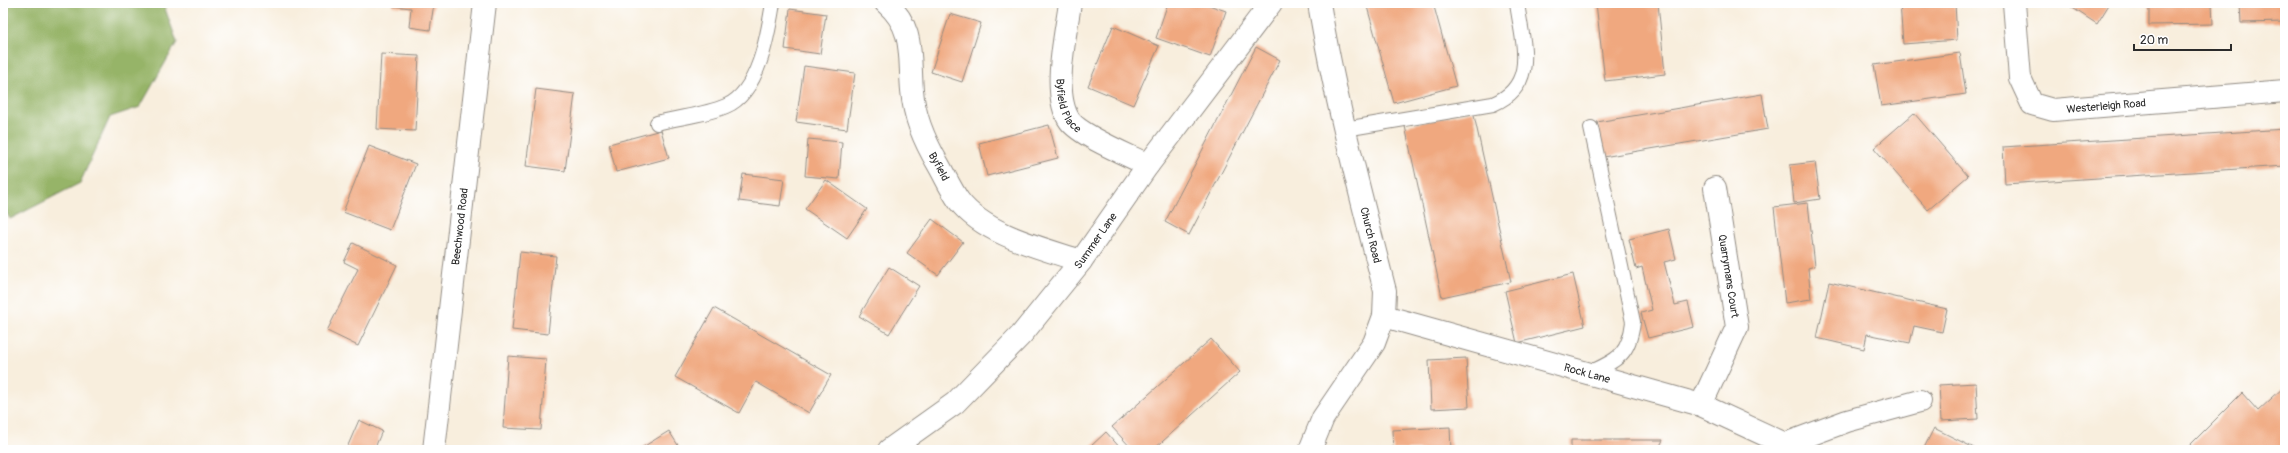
<svg xmlns="http://www.w3.org/2000/svg" width="2288" height="453" font-family="Pangolin,sans-serif">
<rect width="100%" height="100%" fill="#fff"/>
<filter id="ink" filterUnits="userSpaceOnUse"><feTurbulence type="fractalNoise" baseFrequency=".025" numOctaves="2"/><feDisplacementMap in="SourceGraphic" scale="8" xChannelSelector="R" yChannelSelector="G"/><feConvolveMatrix kernelMatrix="1 2 1 2 8 2 1 2 1" color-interpolation-filters="sRGB"/></filter>
<filter id="wash" filterUnits="userSpaceOnUse"><feTurbulence type="fractalNoise" baseFrequency=".012" numOctaves="4" result="noise"/><feDisplacementMap in="SourceGraphic" scale="16" xChannelSelector="R" yChannelSelector="G"/><feGaussianBlur stdDeviation="0.9" result="paint"/><feColorMatrix in="noise" values="0 0 0 0 0 0 0 0 0 0 0 0 0 0 0 0 0 1.4 0 .05"/><feComposite in="paint" operator="in"/></filter>
<g filter="url(#wash)">
<rect width="100%" height="100%" fill="#f8eedd"/>
<!-- forest -->
<polygon fill="#96b467" stroke="#607049" points="3,3 163,3 177,42 140,107 110,117 80,183 10,219 3,207"/>
<g id="blocks">
<!-- building -->
<g fill="#f0a87f">
<polygon points="393,3 434,3 430,30 409,27 411,8 393,6"/>
<polygon points="1168,3 1203,3 1226,11 1210,57 1156,38"/>
<polygon points="1366,3 1433,3 1456,86 1394,103"/>
<polygon points="1596,3 1658,3 1665,74 1605,81"/>
<polygon points="1900,3 1955,3 1957,40 1903,44"/>
<polygon points="2065,3 2110,3 2097,24"/>
<polygon points="2149,3 2212,3 2213,24 2149,25"/>
<polygon points="2240,3 2285,3 2285,22 2241,23"/>
<polygon points="790,9 826,14 820,54 785,49"/>
<polygon points="950,14 981,23 962,82 931,72"/>
<polygon points="1113,26 1159,46 1133,105 1088,86"/>
<polygon points="1256,47 1280,60 1189,235 1165,222"/>
<polygon points="1960,53 1966,94 1881,106 1874,65"/>
<polygon points="381,54 419,56 415,131 377,129"/>
<polygon points="804,66 855,73 847,129 796,122"/>
<polygon points="536,89 575,94 565,171 526,166"/>
<polygon points="1762,94 1768,129 1603,157 1597,122"/>
<polygon points="1473,111 1511,282 1442,297 1405,126"/>
<polygon points="1914,113 1968,176 1928,210 1874,148"/>
<polygon points="1049,125 1058,158 987,176 979,143"/>
<polygon points="2285,129 2285,166 2005,184 2003,147"/>
<polygon points="661,130 669,158 616,172 609,144"/>
<polygon points="808,139 842,142 839,179 805,176"/>
<polygon points="369,146 416,164 390,230 343,212"/>
<polygon points="1815,162 1820,199 1794,203 1790,165"/>
<polygon points="743,174 784,179 780,206 739,201"/>
<polygon points="826,180 867,209 847,238 805,209"/>
<polygon points="1808,203 1815,266 1808,268 1811,299 1785,303 1774,207"/>
<polygon points="932,219 963,242 938,275 907,253"/>
<polygon points="1669,229 1676,259 1664,262 1675,305 1688,302 1694,327 1648,338 1641,313 1652,310 1642,267 1636,269 1629,239"/>
<polygon points="353,243 397,265 358,346 327,331 358,269 344,262"/>
<polygon points="520,252 556,256 548,334 512,330"/>
<polygon points="889,267 919,286 889,334 859,316"/>
<polygon points="1573,274 1585,326 1517,343 1505,291"/>
<polygon points="1829,282 1947,309 1942,332 1914,326 1910,343 1867,334 1864,349 1817,338"/>
<polygon points="714,308 831,375 809,413 756,382 739,413 675,377"/>
<polygon points="1211,339 1240,372 1153,450 1133,450 1112,427"/>
<polygon points="508,356 546,359 541,430 503,428"/>
<polygon points="1466,358 1469,407 1431,409 1429,360"/>
<polygon points="1976,383 1978,419 1941,421 1939,385"/>
<polygon points="2285,386 2285,450 2185,450 2242,393 2258,411"/>
<polygon points="359,420 382,431 374,450 346,450"/>
<polygon points="1450,427 1451,450 1393,450 1392,430"/>
<polygon points="1934,428 1976,449 1975,450 1923,450"/>
<polygon points="669,431 681,450 638,450"/>
<polygon points="1106,432 1122,450 1087,450 1090,447"/>
<polygon points="1571,440 1663,440 1658,450 1571,450"/>
</g>
</g>
</g>
<g filter="url(#ink)">
<use href="#blocks" fill-opacity="0" stroke="#928c84" stroke-width="1"/>
<g fill="none" stroke-linecap="round" stroke-linejoin="round">
<!-- lane casing -->
<g stroke="#928c84" stroke-width="16">
<g id="lane">
<path d="M657,123c22,-6 48,-8 69,-17 33,-14 42,-72 47,-103"/>
<path d="M1345,129l148,-25c46,-19 29,-62 24,-101"/>
<path d="M1587,374c30,-14 42,-18 46,-52l-42,-194"/>
</g>
</g>
<!-- street casing -->
<g stroke="#928c84" stroke-width="24">
<g id="street">
<path id="s1" d="M886,3c29,25 23,53 26,87 2,27 12,50 26,74 7,12 13,26 21,37 26,34 83,47 122,60"/>
<path id="s2" d="M1070,3c-4,31 -19,91 0,118 11,15 60,35 78,44"/>
<path id="s3" d="M2014,3l6,75 12,26 21,6 232,-19"/>
<path id="s4" d="M1384,316l317,89 84,39 62,-23 73,-20"/>
<polyline points="1701,405 1737,327 1715,188"/>
<path id="s5" d="M434,450l51,-447"/>
<path id="s6" d="M889,450l66,-47 67,-69 59,-73 67,-96 123,-162"/>
<path d="M1310,450l13,-32 51,-75 10,-27 1,-25c-24,-95 -50,-191 -66,-288"/>
</g>
</g>
<!-- lane -->
<use href="#lane" stroke="#fff" stroke-width="14"/>
<!-- street -->
<use href="#street" stroke="#fff" stroke-width="22"/>
</g>
</g>
<g text-anchor="middle" stroke-width="4" stroke-linejoin="round" paint-order="stroke">
<!-- street labels -->
<g font-size="11" fill="#2b2b2b" stroke="#fff">
<text dy="4" stroke="none"><textPath href="#s2" startOffset="105">Byfield Place</textPath></text>
<text dy="4" stroke="none"><textPath href="#s3" startOffset="179">Westerleigh Road</textPath></text>
<text dy="4" stroke="none"><textPath href="#s1" startOffset="176">Byfield</textPath></text>
<text dy="4" stroke="none"><textPath href="#s5" startOffset="225">Beechwood Road</textPath></text>
<text transform="translate(1371 235) rotate(76)" y="4">Church Road</text>
<text dy="4" stroke="none"><textPath href="#s6" startOffset="296">Summer Lane</textPath></text>
<text transform="translate(1729 276) rotate(81)" y="4">Quarrymans Court</text>
<text dy="4" stroke="none"><textPath href="#s4" startOffset="211">Rock Lane</textPath></text>
</g>
</g>
<!-- margin -->
<rect width="2288" height="453" fill="none" stroke="#fff" stroke-width="16"/>
<!-- scale -->
<path d="M2134 44v6h97v-6" fill="none" stroke="#2b2b2b" stroke-width="2"/>
<text x="2140" y="44" font-size="12" fill="#2b2b2b" stroke="#ffffff" stroke-width="3" paint-order="stroke">20 m</text>
</svg>
